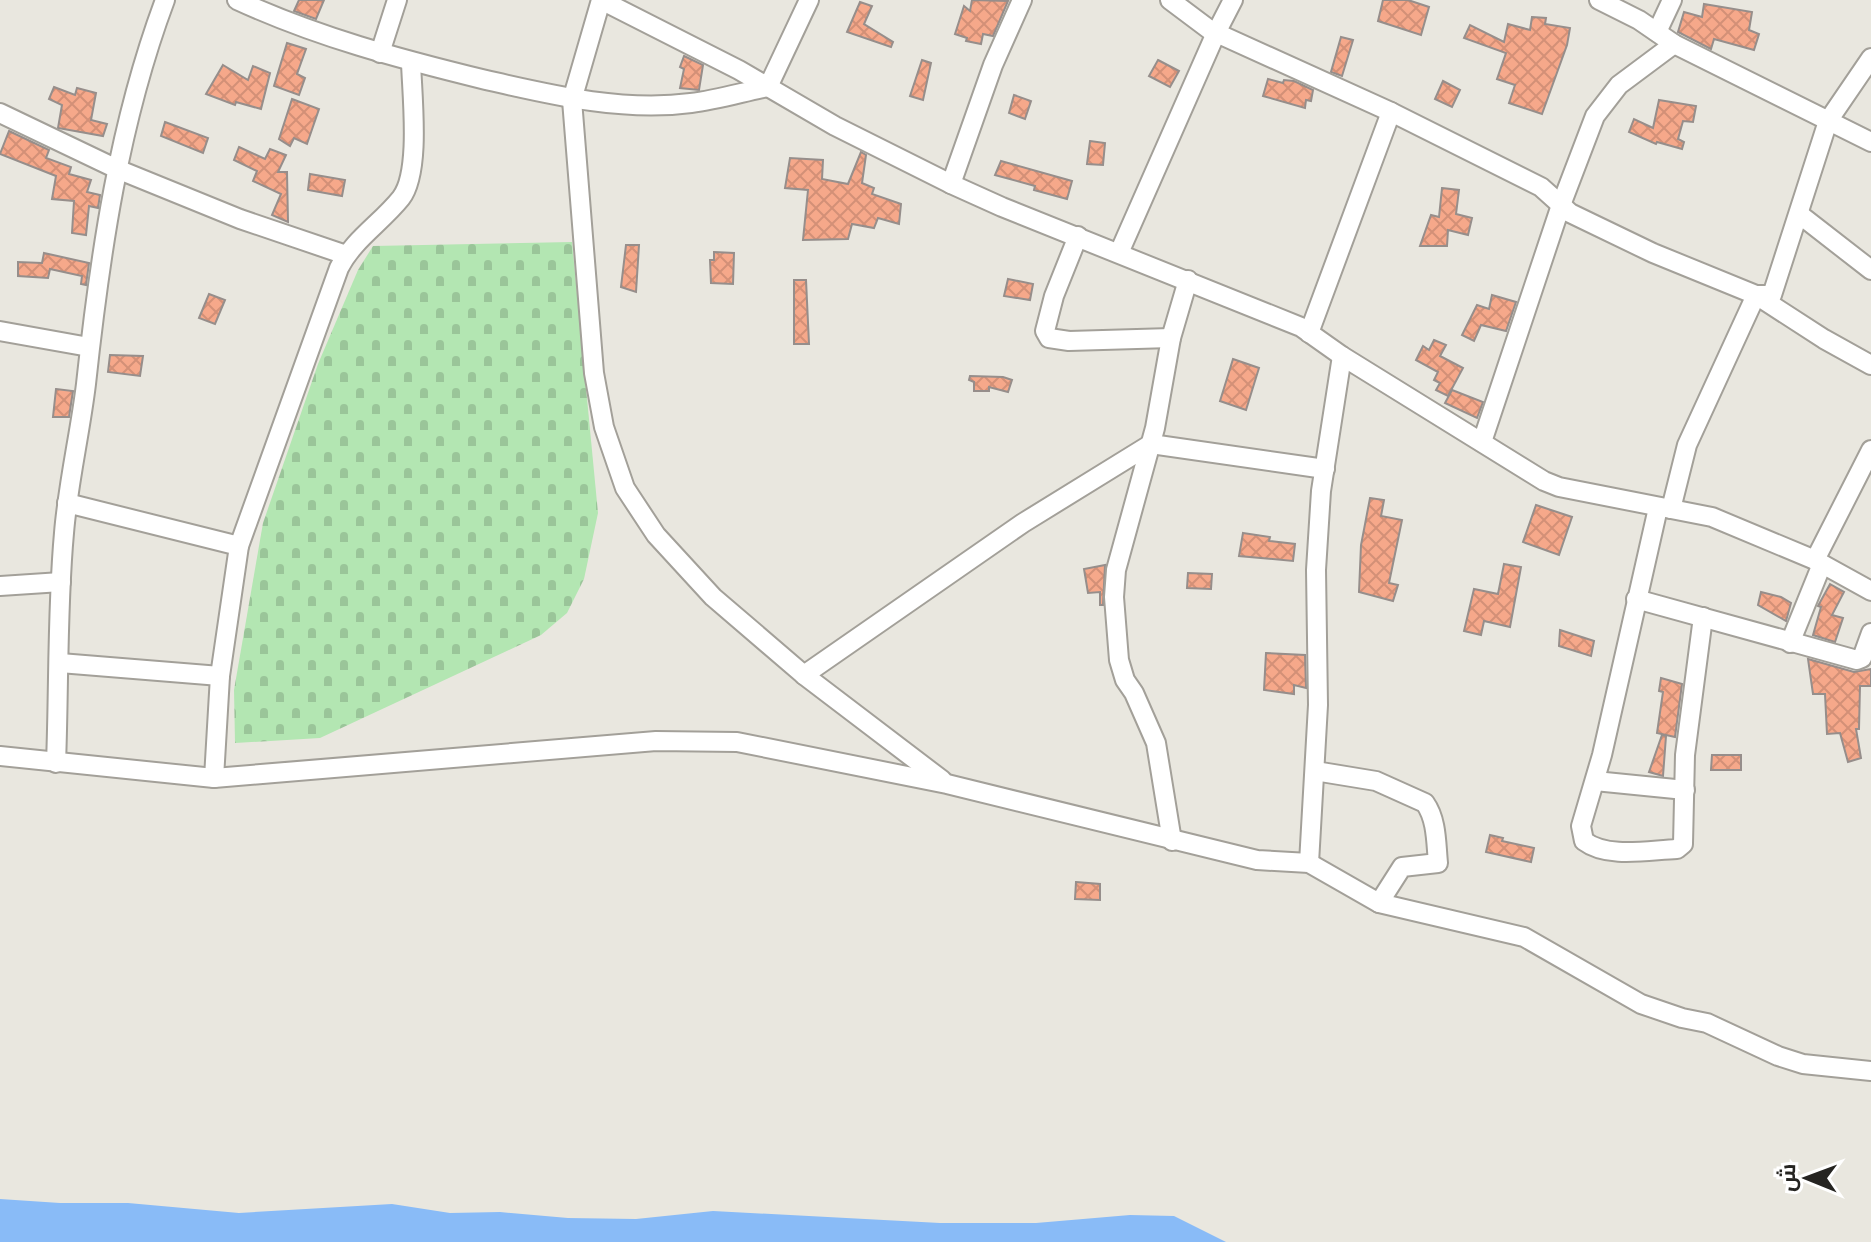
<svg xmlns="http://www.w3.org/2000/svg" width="1871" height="1242" font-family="Manrope,Cairo,sans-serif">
<defs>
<pattern id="cemetery-stones" width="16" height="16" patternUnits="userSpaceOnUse" patternTransform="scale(2)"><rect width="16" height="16" fill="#b3e6b2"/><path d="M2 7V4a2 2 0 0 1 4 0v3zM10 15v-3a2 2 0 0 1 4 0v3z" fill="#9ac599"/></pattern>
<pattern id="building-cross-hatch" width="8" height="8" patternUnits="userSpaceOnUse" patternTransform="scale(2)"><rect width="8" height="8" fill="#f6a88a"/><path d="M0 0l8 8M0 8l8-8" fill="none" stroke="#d39077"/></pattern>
</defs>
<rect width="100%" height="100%" fill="#e9e7df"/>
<!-- cemetery -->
<polygon fill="url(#cemetery-stones)" points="572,242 598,513 584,579 567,613 541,635 320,738 235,743 234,690 263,523 318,364 358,270 373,246"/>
<!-- water -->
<polygon fill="#89bbf7" points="0,1199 60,1203 128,1203 239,1213 392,1204 450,1213 500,1212 568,1218 636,1219 713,1211 940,1223 1036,1223 1130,1215 1174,1216 1226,1242 0,1242"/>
<!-- building -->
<g fill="url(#building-cross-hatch)" stroke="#968e8b" stroke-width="2">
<polygon points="299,0 324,0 316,19 294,11"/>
<polygon points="972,0 1008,1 993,36 983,34 981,44 966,41 967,38 955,34 964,6 970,11"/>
<polygon points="1383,0 1408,0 1429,7 1421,35 1378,21"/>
<polygon points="860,2 872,6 864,24 893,42 891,47 847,32"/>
<polygon points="1704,4 1752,12 1749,30 1759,34 1754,50 1714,39 1711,49 1678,32 1684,12 1702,17"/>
<polygon points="1532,17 1546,18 1545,24 1570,28 1567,45 1542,114 1509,103 1515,85 1497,79 1506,53 1464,38 1470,25 1504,42 1508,24 1530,30"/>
<polygon points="1341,37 1353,40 1342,76 1331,72"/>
<polygon points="287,43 306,49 297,74 305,78 299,95 274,86"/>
<polygon points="684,56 703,65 699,90 680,88 684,69 680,67"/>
<polygon points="922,60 931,63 923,100 910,96"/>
<polygon points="1158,60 1179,71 1170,87 1149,76"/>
<polygon points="223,65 248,80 253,66 270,73 261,109 236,102 235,105 206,94"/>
<polygon points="1268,79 1283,83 1284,80 1294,81 1313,90 1311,101 1306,100 1305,108 1263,96"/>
<polygon points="1443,81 1460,90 1452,107 1435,99"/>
<polygon points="54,87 75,95 77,88 96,93 91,120 107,124 103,136 58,128 62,105 49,99"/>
<polygon points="1014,95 1031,101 1025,119 1009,113"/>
<polygon points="292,99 319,109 307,144 294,138 290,146 279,139"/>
<polygon points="1659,100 1696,106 1693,122 1683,121 1678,139 1684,142 1682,149 1657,142 1656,144 1629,132 1634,119 1653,128"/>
<polygon points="165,122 208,138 203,153 161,136"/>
<polygon points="9,131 49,150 46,158 71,167 69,174 91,180 87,192 100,195 98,208 89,206 86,235 72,233 74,201 52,199 56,176 0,154"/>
<polygon points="1090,141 1105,143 1103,165 1087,164"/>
<polygon points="239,147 265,159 270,149 286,155 278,172 287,172 288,222 272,215 281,194 253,181 257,171 234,160"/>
<polygon points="861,152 866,155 862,183 874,188 872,194 901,204 899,224 878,218 874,228 852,224 848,239 803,240 808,190 785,188 790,158 823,160 822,179 848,184"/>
<polygon points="1001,161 1072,181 1067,199 1034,190 1035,186 995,175"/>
<polygon points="310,174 345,180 342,196 308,190"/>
<polygon points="1442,188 1459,190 1456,214 1472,218 1468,235 1448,230 1447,246 1420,246 1431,215 1439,217"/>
<polygon points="626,245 639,245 636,292 621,287"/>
<polygon points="714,252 734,253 733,284 711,283 710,260 714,260"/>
<polygon points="44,253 89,263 86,285 81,284 82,276 50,269 48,278 18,276 18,262 42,263"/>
<polygon points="1008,279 1033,284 1030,300 1004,296"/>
<polygon points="794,280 806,280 809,344 794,344"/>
<polygon points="209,294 225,300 215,324 199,318"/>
<polygon points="1492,295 1516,302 1506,331 1481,325 1474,341 1462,335 1477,305 1489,309"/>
<polygon points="1434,340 1446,345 1440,356 1463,368 1448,396 1436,390 1440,383 1434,380 1438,372 1416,360 1423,346 1429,350"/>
<polygon points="110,355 143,356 140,376 108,372"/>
<polygon points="1233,359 1259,368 1246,410 1220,401"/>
<polygon points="970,376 1003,377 1012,380 1008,392 989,387 989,391 974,391 974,382 969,380"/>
<polygon points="56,389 73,391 69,417 53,417"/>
<polygon points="1452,390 1483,402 1477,418 1445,403"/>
<polygon points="1370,498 1384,500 1381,516 1402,520 1389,583 1398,585 1393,601 1359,592 1361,545"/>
<polygon points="1536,505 1572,517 1559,555 1523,542"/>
<polygon points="1243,533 1270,537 1269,541 1295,544 1293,561 1239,556"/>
<polygon points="1504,564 1521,567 1510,627 1484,621 1481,635 1464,631 1474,589 1498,594"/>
<polygon points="1105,565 1103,605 1100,605 1100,592 1088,593 1084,569"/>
<polygon points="1188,573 1212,574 1211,589 1187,588"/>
<polygon points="1830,584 1844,592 1832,615 1843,618 1835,642 1813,635 1821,607 1818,606"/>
<polygon points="1761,592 1781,597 1791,603 1786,621 1758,605"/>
<polygon points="1560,630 1594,641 1591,656 1559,646"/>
<polygon points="1266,653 1305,655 1306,688 1294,685 1294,694 1264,690"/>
<polygon points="1808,659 1854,672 1871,669 1871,686 1860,686 1859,729 1856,729 1861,758 1848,762 1840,733 1827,734 1825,694 1813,694"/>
<polygon points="1661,678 1682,684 1675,737 1657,733 1663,692 1659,691"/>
<polygon points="1662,735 1666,736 1663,776 1649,772"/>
<polygon points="1712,755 1741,755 1741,770 1711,770"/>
<polygon points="1490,835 1503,838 1502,841 1534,848 1531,862 1486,852"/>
<polygon points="1076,882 1100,884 1100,900 1075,899"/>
</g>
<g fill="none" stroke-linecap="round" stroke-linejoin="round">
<!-- minor casing -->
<g stroke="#a3a099" stroke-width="22">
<g id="minor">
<path d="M237,0c80,37 163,59 249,80 66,15 136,32 205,23 26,-3 52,-11 77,-16l41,-87"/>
<polyline points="601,0 739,70 835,126 951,184 1002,207 1301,327 1342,356 1544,481 1559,487 1712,517 1815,560 1871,591"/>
<polyline points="601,0 572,100 594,373 604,427 625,488 656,535 713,597 804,675 942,780"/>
<polyline points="1170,0 1210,30 1391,112 1541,187 1570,213 1653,253 1756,295 1824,339 1871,365"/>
<polyline points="1599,0 1639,20 1674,44 1871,142"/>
<polyline points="1657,32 1672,0"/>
<polyline points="380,53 397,0"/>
<polyline points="0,113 117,169 240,219 346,255"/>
<polyline points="951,184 993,65 1022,0"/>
<polyline points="1799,214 1871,270"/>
<polyline points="1078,236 1054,296 1045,331 1049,338 1069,341 1171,338"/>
<polyline points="1119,253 1216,33 1233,0"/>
<polyline points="0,331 89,347"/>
<polyline points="1309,333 1391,112"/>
<polyline points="1482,442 1561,205 1595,116 1619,85 1674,44"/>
<polyline points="67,503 239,546"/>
<path d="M1658,508l-56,247 -21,71 3,15c24,18 65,9 93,8l6,-5 2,-89 18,-138"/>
<polyline points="1671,509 1687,445 1756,295 1772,295 1828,121 1871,58"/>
<polyline points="1815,560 1871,450"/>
<polyline points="0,586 61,582"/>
<polyline points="1636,599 1857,660 1862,658 1871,633"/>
<polyline points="1790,643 1822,564"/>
<polyline points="60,663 220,676"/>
<polyline points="804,675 1023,523 1151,444 1325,469"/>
<polyline points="0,756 214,778 656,741 737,742 947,784 1257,860 1309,863 1379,903 1524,937 1641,1004 1682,1018 1707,1023 1778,1056 1803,1064 1871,1071"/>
<path d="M56,763c3,-76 1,-154 8,-230 4,-50 16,-99 22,-149 14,-130 33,-261 79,-384"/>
<path d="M1315,771l61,10 49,22c12,17 11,40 13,60l-36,4 -23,36"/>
<path d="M214,778l6,-102 19,-130 100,-278c14,-28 42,-45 62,-70 20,-26 11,-102 10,-136"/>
<polyline points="1595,781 1685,790"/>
<polyline points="1172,841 1156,743 1134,693 1125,680 1119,660 1114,597 1116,570 1155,428 1171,338 1188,280"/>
<polyline points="1309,863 1318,705 1316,570 1321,491 1342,356"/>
</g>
</g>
<!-- minor -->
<use href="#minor" stroke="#fff" stroke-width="18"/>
</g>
<!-- north arrow -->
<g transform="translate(1807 1178) rotate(271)" stroke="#ffffff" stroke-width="6" paint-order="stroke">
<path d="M0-6L14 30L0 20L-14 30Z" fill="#252421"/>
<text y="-12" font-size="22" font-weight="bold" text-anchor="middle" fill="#252421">ش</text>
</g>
</svg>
